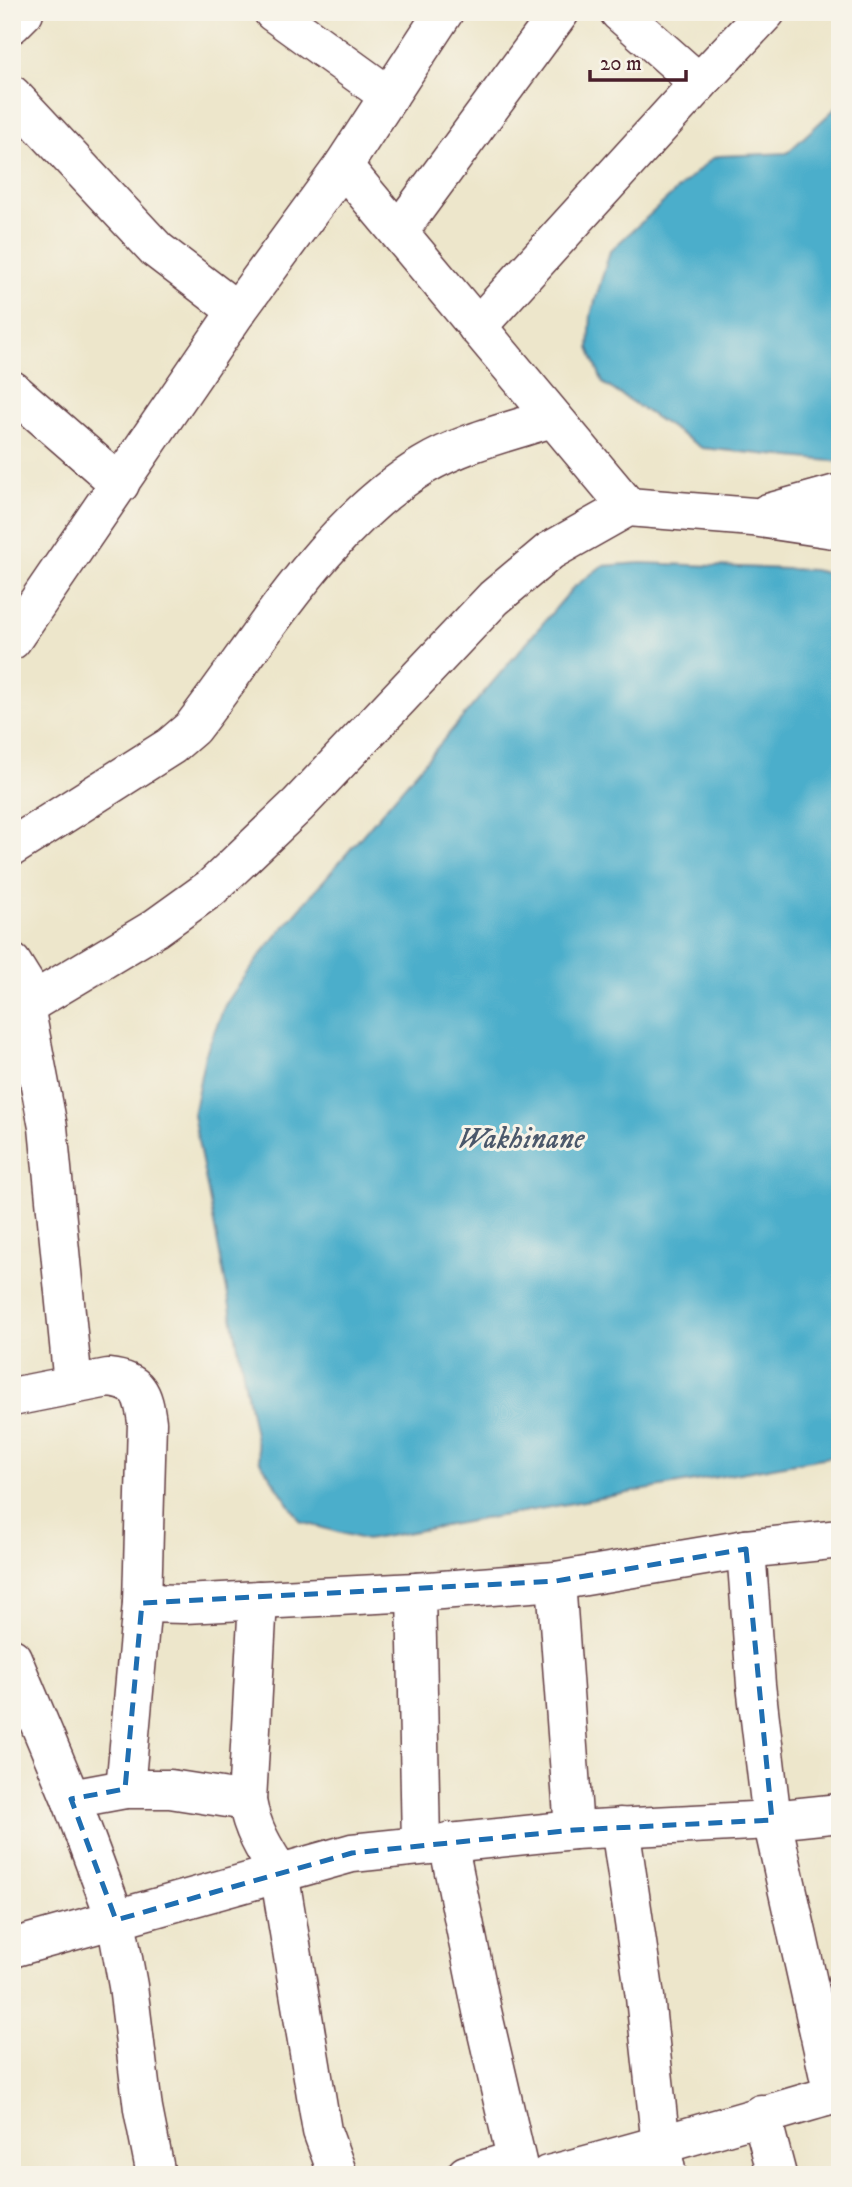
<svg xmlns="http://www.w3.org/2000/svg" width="852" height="2187" font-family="'IM FELL DW Pica',serif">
<rect width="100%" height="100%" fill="#f7f3e8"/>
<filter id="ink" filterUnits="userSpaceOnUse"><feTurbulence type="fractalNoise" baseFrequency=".0143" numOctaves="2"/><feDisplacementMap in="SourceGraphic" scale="14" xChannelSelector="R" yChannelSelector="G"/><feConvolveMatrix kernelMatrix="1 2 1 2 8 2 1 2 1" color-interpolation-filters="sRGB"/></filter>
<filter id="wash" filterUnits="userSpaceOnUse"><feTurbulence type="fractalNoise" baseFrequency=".00686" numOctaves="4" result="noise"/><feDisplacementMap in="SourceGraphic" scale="28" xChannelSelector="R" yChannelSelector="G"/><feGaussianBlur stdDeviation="1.57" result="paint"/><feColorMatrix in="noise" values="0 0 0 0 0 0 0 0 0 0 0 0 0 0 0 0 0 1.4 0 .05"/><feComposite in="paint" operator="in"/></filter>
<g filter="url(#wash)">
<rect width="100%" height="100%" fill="#ede6cb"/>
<!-- water -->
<g fill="#4caecb" stroke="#4b667b" stroke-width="2">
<polygon points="840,104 840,462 702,448 603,383 589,348 591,315 610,251 711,159 719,156 787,153"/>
<polygon points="641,563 813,570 840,576 840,1455 366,1540 301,1522 260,1461 193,1115 205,1055 225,1005 261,954 573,588 602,566"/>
</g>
</g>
<g filter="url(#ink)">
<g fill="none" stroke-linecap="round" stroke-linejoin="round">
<!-- minor casing -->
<g stroke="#623d43" stroke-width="41">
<g id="minor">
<polyline points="273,12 389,96"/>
<polyline points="619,12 699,83"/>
<polyline points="12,24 24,12"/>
<polyline points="12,95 157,250 237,311"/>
<polyline points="343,166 628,507"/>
<polyline points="399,231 560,12"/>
<polyline points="477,327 699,83 766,12"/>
<polyline points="12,390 120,484"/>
<polyline points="768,513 840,493"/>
<polyline points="12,640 237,311 343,166 444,12"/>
<path d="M12,847l159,-101 21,-18c69,-89 133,-203 231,-262 40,-24 85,-34 129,-48"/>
<polyline points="12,963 35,1000"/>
<polyline points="25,1006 48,1127 73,1385"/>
<polyline points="12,1014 154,929 211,888 298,805 494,598 550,551 628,507 753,517 840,530"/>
<path d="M12,1397l96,-19c31,3 35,15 39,44l-5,181 -17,186"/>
<polyline points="746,1549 756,1685 772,1820 833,2095"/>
<polyline points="556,1581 574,1830"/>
<polyline points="416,1592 421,1844"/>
<path d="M258,1600l-11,201c5,28 17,48 32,71l43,259 16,44"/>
<polyline points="142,1603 184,1604 416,1592 556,1581 746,1549 840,1539"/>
<polyline points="12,1658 71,1799 116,1920 128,1986 143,2109 156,2175"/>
<polyline points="71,1799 125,1789 170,1789 247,1801"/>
<polyline points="620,1827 645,1997 661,2146 667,2175"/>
<polyline points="448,1842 482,2011 520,2175"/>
<polyline points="12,1948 352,1853 574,1830 772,1820 840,1813"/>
<polyline points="761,2114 777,2175"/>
<polyline points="466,2175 516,2160"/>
<path d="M548,2175c98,-25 195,-54 292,-82"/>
</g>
</g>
<!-- minor -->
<use href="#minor" stroke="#fff" stroke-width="38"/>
</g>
</g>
<!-- marked area -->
<path fill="none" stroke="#1f6fb2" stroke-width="5" stroke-dasharray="14 9" stroke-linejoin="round" d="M746,1549l26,271 -198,10 -222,23 -236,67 -45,-121 54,-10 17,-186 414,-22z"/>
<g text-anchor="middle" stroke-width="6" stroke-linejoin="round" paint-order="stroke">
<!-- water labels -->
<g font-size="30" font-style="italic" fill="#4b586b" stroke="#f7f3e8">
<text x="521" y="1148">Wakhinane</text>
</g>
</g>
<!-- margin -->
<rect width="852" height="2187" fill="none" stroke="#f7f3e8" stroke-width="42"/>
<!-- scale -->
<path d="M590 70v10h96v-10" fill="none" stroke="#4a1f2b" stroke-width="3.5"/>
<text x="600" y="70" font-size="21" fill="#4a1f2b" stroke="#f7f3e8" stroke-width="5" paint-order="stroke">20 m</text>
</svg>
